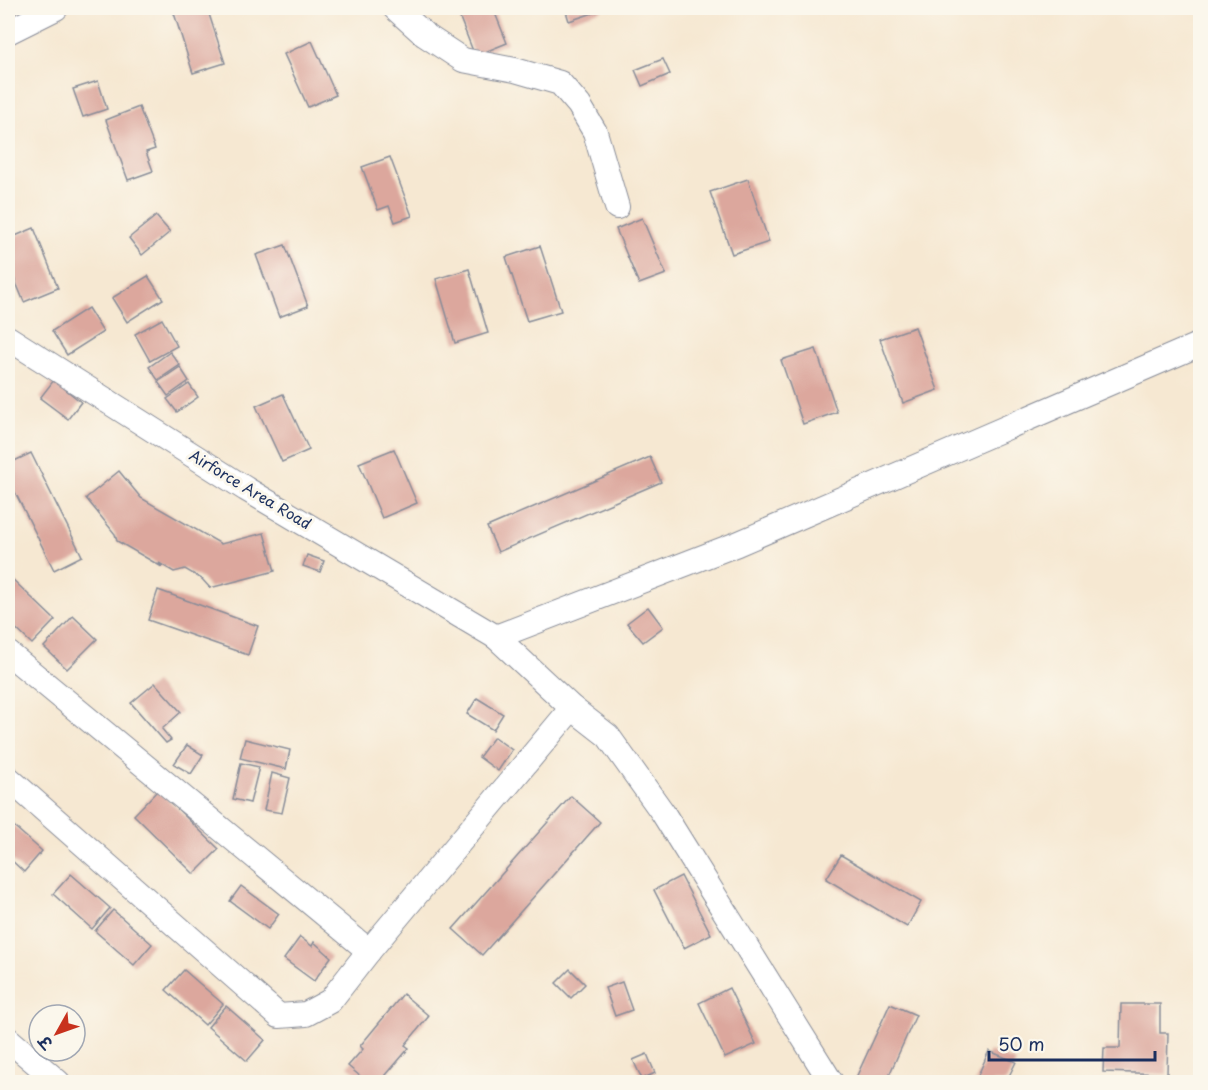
<svg xmlns="http://www.w3.org/2000/svg" width="1208" height="1090" font-family="'Playpen Sans','Playpen Sans Deva',sans-serif">
<rect width="100%" height="100%" fill="#fbf7ec"/>
<filter id="ink" filterUnits="userSpaceOnUse"><feTurbulence type="fractalNoise" baseFrequency=".0167" numOctaves="2"/><feDisplacementMap in="SourceGraphic" scale="12" xChannelSelector="R" yChannelSelector="G"/><feConvolveMatrix kernelMatrix="1 2 1 2 8 2 1 2 1" color-interpolation-filters="sRGB"/></filter>
<filter id="wash" filterUnits="userSpaceOnUse"><feTurbulence type="fractalNoise" baseFrequency=".008" numOctaves="4" result="noise"/><feDisplacementMap in="SourceGraphic" scale="24" xChannelSelector="R" yChannelSelector="G"/><feGaussianBlur stdDeviation="1.35" result="paint"/><feColorMatrix in="noise" values="0 0 0 0 0 0 0 0 0 0 0 0 0 0 0 0 0 1.4 0 .05"/><feComposite in="paint" operator="in"/></filter>
<g filter="url(#wash)">
<rect width="100%" height="100%" fill="#f6e8d2"/>
<g id="blocks">
<!-- building -->
<g fill="#dca79d">
<polygon points="182,8 207,8 225,63 193,73 173,10"/>
<polygon points="456,8 493,8 507,43 475,56"/>
<polygon points="565,8 601,8 602,10 569,21"/>
<polygon points="312,41 336,95 308,107 284,54"/>
<polygon points="663,59 670,74 642,86 635,70"/>
<polygon points="98,81 107,109 83,117 73,89"/>
<polygon points="139,107 155,149 146,152 153,171 128,180 106,120"/>
<polygon points="390,157 412,216 395,222 389,206 378,210 362,167"/>
<polygon points="748,179 769,242 732,254 710,192"/>
<polygon points="156,216 170,232 142,255 129,238"/>
<polygon points="642,218 666,274 639,284 616,229"/>
<polygon points="34,228 58,288 24,302 8,263 8,239"/>
<polygon points="285,245 308,306 279,317 256,255"/>
<polygon points="540,246 561,311 527,321 506,257"/>
<polygon points="469,269 488,333 455,343 436,279"/>
<polygon points="148,276 163,299 127,322 112,298"/>
<polygon points="88,308 103,332 67,355 52,331"/>
<polygon points="162,319 177,346 150,361 135,334"/>
<polygon points="915,327 938,390 903,403 880,339"/>
<polygon points="816,349 837,412 803,424 781,360"/>
<polygon points="170,352 180,365 158,380 149,367"/>
<polygon points="180,367 189,381 168,396 158,382"/>
<polygon points="54,380 81,402 68,419 40,398"/>
<polygon points="189,384 198,397 177,412 167,399"/>
<polygon points="283,394 309,450 282,462 256,406"/>
<polygon points="394,449 417,503 382,518 359,463"/>
<polygon points="31,453 82,556 54,570 8,478 8,464"/>
<polygon points="650,457 661,482 498,552 487,527"/>
<polygon points="119,471 141,498 221,544 264,533 275,571 210,588 202,579 185,569 174,572 159,563 162,567 117,541 115,534 86,498"/>
<polygon points="307,555 324,561 320,572 303,566"/>
<polygon points="8,575 55,620 32,644 8,621"/>
<polygon points="158,590 258,626 248,655 148,620"/>
<polygon points="648,607 663,627 643,642 627,623"/>
<polygon points="73,616 97,639 67,669 44,647"/>
<polygon points="155,683 181,712 162,729 171,740 166,743 131,703"/>
<polygon points="477,698 503,714 493,730 467,714"/>
<polygon points="494,737 512,750 498,771 479,757"/>
<polygon points="245,739 290,750 286,769 240,758"/>
<polygon points="187,745 203,755 191,774 174,764"/>
<polygon points="241,763 259,767 250,803 233,799"/>
<polygon points="272,773 290,778 282,813 264,810"/>
<polygon points="158,790 219,849 194,874 134,815"/>
<polygon points="571,796 600,822 482,955 453,929"/>
<polygon points="8,821 42,851 24,872 8,857"/>
<polygon points="841,855 921,902 907,927 826,879"/>
<polygon points="71,874 110,908 92,929 53,894"/>
<polygon points="681,876 711,934 684,948 654,890"/>
<polygon points="241,886 279,914 268,929 230,901"/>
<polygon points="113,910 152,944 134,965 95,931"/>
<polygon points="300,937 312,946 314,942 331,957 314,981 284,959"/>
<polygon points="570,969 585,984 571,998 556,983"/>
<polygon points="184,970 223,1004 205,1025 166,990"/>
<polygon points="622,982 632,1010 615,1016 605,988"/>
<polygon points="729,988 756,1044 725,1058 699,1003"/>
<polygon points="403,994 429,1016 405,1045 409,1048 380,1082 367,1082 348,1066 363,1049 360,1046"/>
<polygon points="890,1004 916,1015 886,1082 854,1082"/>
<polygon points="1121,1004 1160,1004 1160,1033 1168,1033 1167,1074 1103,1072 1104,1048 1120,1048"/>
<polygon points="226,1006 265,1040 247,1061 208,1027"/>
<polygon points="989,1051 1016,1062 1006,1082 975,1082"/>
<polygon points="647,1054 655,1073 642,1079 633,1060"/>
</g>
</g>
</g>
<g filter="url(#ink)">
<use href="#blocks" fill-opacity="0" stroke="#888c98" stroke-width="1.5"/>
<g fill="none" stroke-linecap="round" stroke-linejoin="round">
<!-- minor casing -->
<g stroke="#888c98" stroke-width="26">
<g id="minor">
<polyline points="395,8 425,35 463,60 515,70 560,83 579,105 595,132 617,207"/>
<polyline points="8,32 56,8"/>
<polyline points="8,338 246,489 496,637 572,708 608,736 663,813 831,1082"/>
<polyline points="496,637 737,544 1200,344"/>
<polyline points="8,653 369,951"/>
<polyline points="8,778 279,1016 306,1014 330,1001 369,951 572,708"/>
<polyline points="8,1039 58,1082"/>
</g>
</g>
<!-- minor -->
<use href="#minor" stroke="#fff" stroke-width="24"/>
</g>
</g>
<g text-anchor="middle" stroke-width="6" stroke-linejoin="round" paint-order="stroke">
<!-- street labels -->
<g font-size="15" fill="#1b2f5e" stroke="#fbf7ec">
<text transform="translate(250 490) rotate(31)" y="5">Airforce Area Road</text>
</g>
</g>
<!-- margin -->
<rect width="1208" height="1090" fill="none" stroke="#fbf7ec" stroke-width="30"/>
<!-- north arrow -->
<g transform="translate(57 1033) rotate(230)"><circle r="28" fill="#fbf7ec" stroke="#a1a7b3" stroke-width="1.5"/>
<path d="M0-4.5L10 22L0 15L-10 22Z" fill="#c8321e"/>
<text y="-9" font-size="16" font-weight="bold" text-anchor="middle" fill="#1b2f5e">उ</text>
</g>
<!-- scale -->
<path d="M989 1051v9h166v-9" fill="none" stroke="#1b2f5e" stroke-width="3"/>
<text x="998" y="1051" font-size="18" fill="#1b2f5e" stroke="#fbf7ec" stroke-width="4.5" paint-order="stroke">50 m</text>
</svg>
